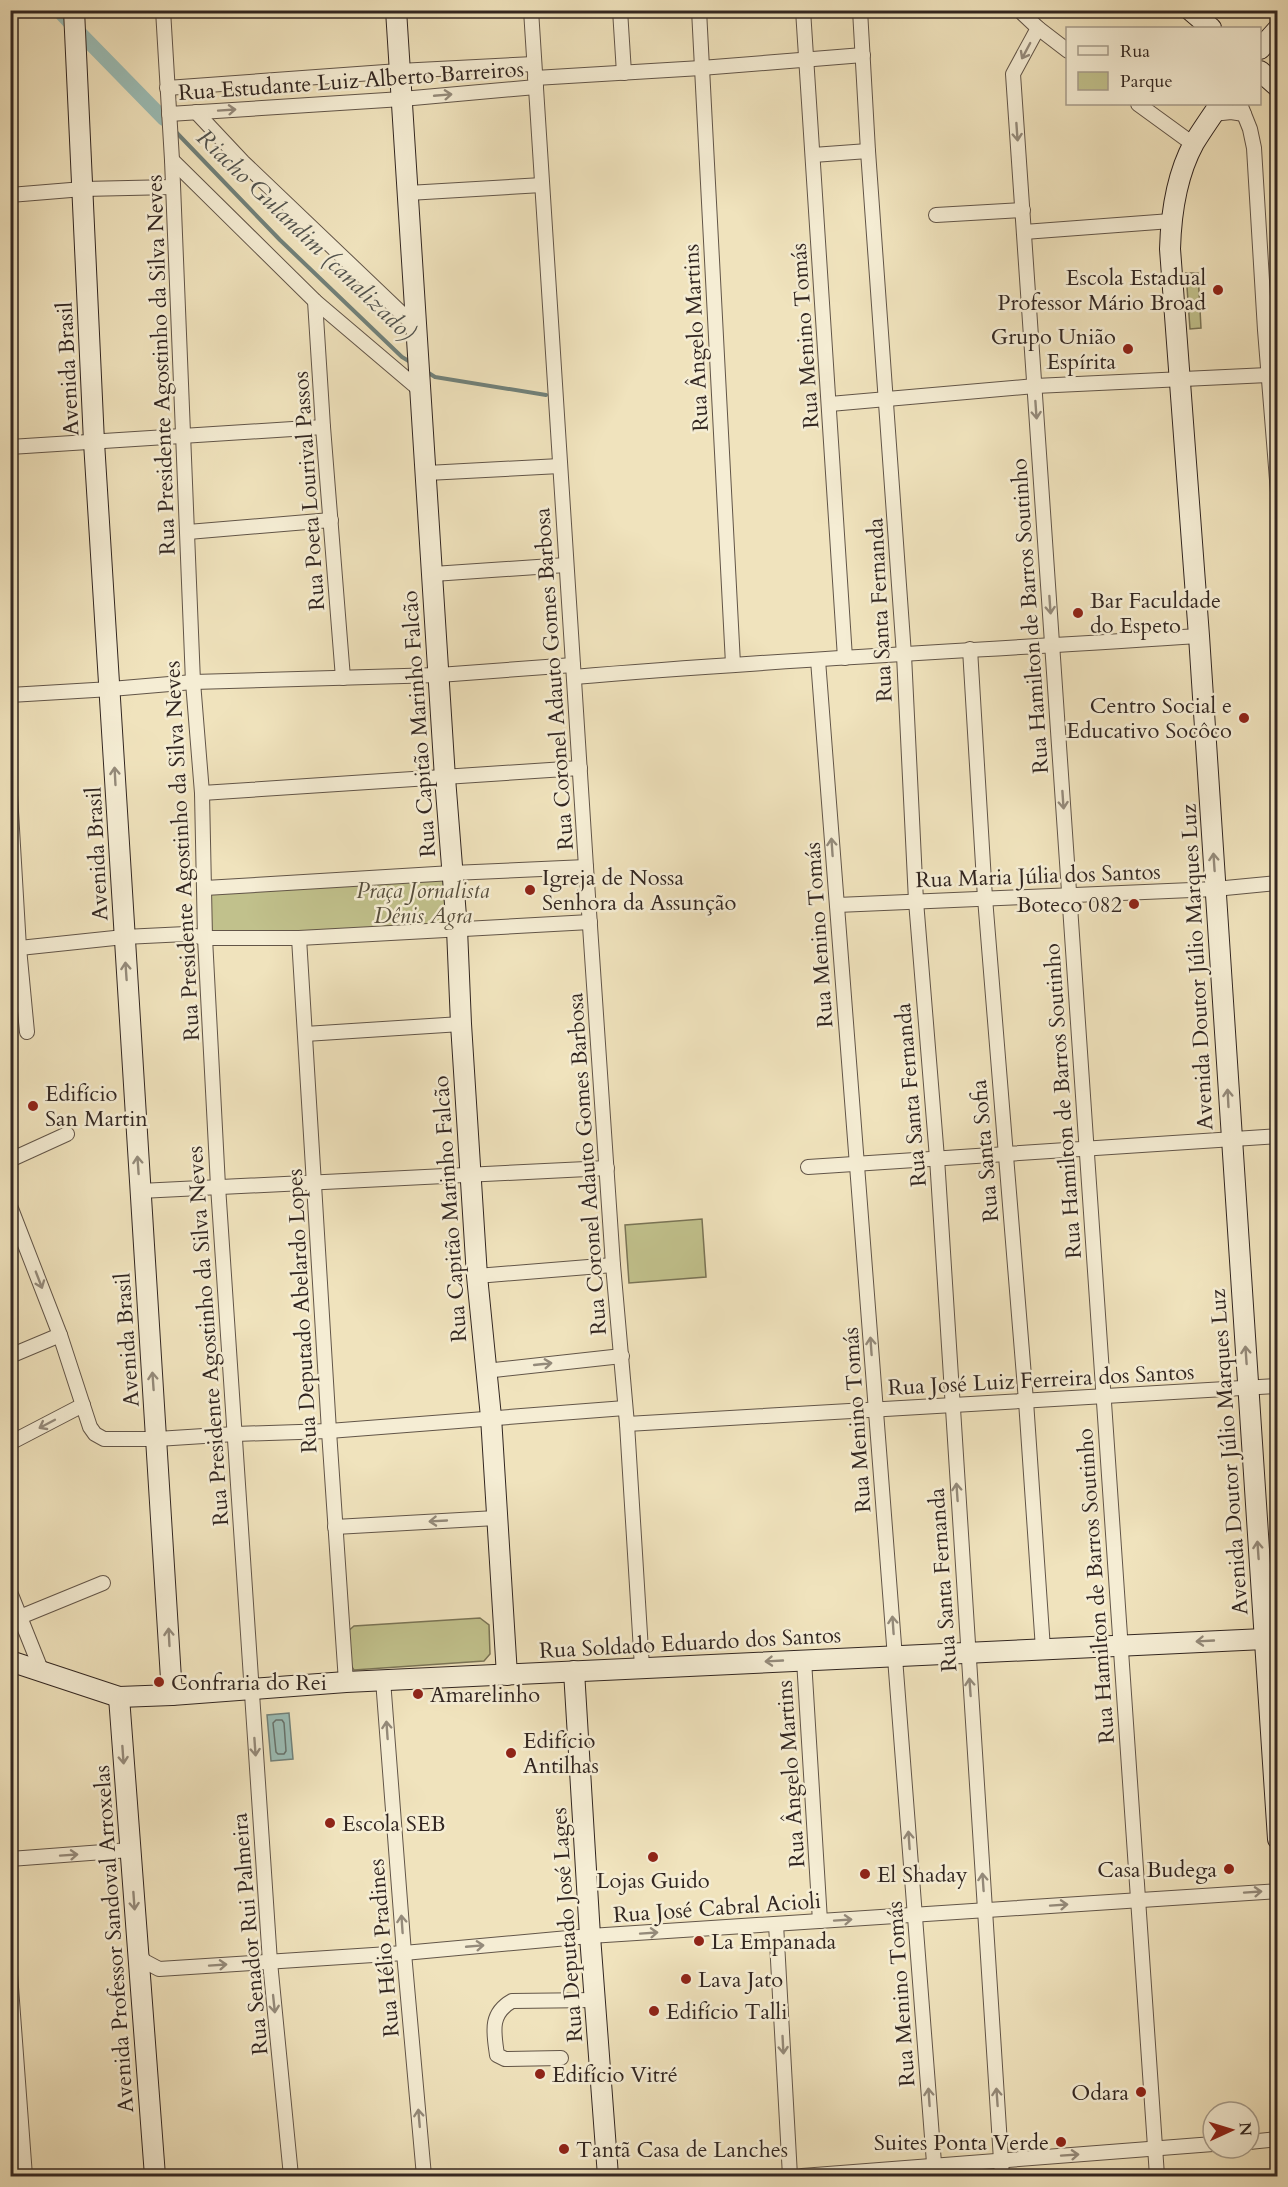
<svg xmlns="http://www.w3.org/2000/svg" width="1288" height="2187" font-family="Cardo,serif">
<rect width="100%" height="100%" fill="#f0e3bd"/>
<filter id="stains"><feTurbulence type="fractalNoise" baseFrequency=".00333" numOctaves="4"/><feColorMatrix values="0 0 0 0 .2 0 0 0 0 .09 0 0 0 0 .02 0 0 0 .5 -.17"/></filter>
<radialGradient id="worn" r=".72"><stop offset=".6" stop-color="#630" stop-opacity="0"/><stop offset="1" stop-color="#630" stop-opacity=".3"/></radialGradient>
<!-- green -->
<g fill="#c1c18c" stroke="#7a7456" stroke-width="1.5">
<polygon points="1186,273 1198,273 1201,328 1190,329"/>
<polygon points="452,873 457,929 205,938 205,888"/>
<polygon points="702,1219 706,1277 629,1283 625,1225"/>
<polygon points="480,1618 489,1625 490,1654 484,1661 354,1670 348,1661 347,1632 354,1626"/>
</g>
<!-- water -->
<polygon fill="#9bbdb6" stroke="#71817a" stroke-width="1.5" points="289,1713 293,1759 271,1761 267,1715"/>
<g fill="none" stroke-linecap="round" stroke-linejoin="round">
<!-- shore -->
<polygon stroke="#66726c" stroke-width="1.5" points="276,1720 282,1720 284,1723 286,1751 284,1754 278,1754 276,1752 273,1723"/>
<!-- stream -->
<g stroke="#71817a" stroke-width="4">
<polyline points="175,131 280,240 402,357 412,363"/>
<polyline points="427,372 435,377 546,395"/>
</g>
<!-- canal -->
<g stroke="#9bbdb6" stroke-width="14">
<polyline points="58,10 70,23"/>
<polyline points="81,34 164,119"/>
</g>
<!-- street casing -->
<g stroke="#625548" stroke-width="16">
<g id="street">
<polyline points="163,10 172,160 193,682 202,793 205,938 218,1186 270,1962 291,2176"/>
<polyline points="531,10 586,867 613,1265 627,1424 642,1667"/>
<polyline points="620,10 624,73"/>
<polyline points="699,10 733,664"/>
<polyline points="803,10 845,658"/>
<polyline points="860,10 868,151 904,655 916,901 937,1158 1002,2176"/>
<polyline points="1019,10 1038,28 1068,51"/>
<polyline points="1038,28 1013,74 1157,2176"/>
<polyline points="535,78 701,68 863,55"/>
<polyline points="167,88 399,71 534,64"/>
<polyline points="1138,104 1193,144"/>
<polyline points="1240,104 1250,129 1254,148 1265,330 1278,492"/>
<polyline points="196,112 243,162 417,328"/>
<polyline points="169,114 402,99 536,87"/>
<polyline points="1213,114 1231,112 1244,114"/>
<polyline points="813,155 868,151"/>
<polyline points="172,160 315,301 421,391"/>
<polyline points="408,193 542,185"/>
<polyline points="10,195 83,189 173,187"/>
<polyline points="936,215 1023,210"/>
<polyline points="1024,232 1171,221"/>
<polyline points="315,301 323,427 343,678"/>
<polyline points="830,404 1035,386 1268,375"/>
<polyline points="10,447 323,427"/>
<polyline points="427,473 560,466"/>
<polyline points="188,532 331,520"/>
<polyline points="433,574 566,565"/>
<polyline points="970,649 985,898 1026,1401 1043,1649"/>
<polyline points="818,660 935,2176"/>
<path d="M574,677c208,-18 416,-27 625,-41"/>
<polyline points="10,695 111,689 193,682 439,675 573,665"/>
<polyline points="202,793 580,768"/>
<polyline points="10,795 19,948 27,1032"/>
<polyline points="205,888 452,873 586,867"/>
<polyline points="837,905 1215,889 1278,883"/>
<polyline points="299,938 329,1431 346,1682"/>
<polyline points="10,949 124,937 186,934 205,938 299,938 590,922"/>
<polyline points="305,1034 461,1024"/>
<polyline points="10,1160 67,1134"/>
<polyline points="808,1167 1278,1136"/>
<polyline points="140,1191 607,1168"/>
<polyline points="10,1206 60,1335 90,1427 95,1434 104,1439 157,1439 235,1434 329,1431 625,1408"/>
<polyline points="477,1276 613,1265"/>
<polyline points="10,1356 60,1335"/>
<polyline points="485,1371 622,1356"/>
<polyline points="627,1424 1278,1386"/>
<polyline points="10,1443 83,1405"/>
<polyline points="335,1527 496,1518"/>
<polyline points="10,1592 42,1672"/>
<polyline points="20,1617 103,1583"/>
<polyline points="804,1660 820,1921"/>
<polyline points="383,1680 404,1953 424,2176"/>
<polyline points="10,1859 130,1850"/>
<polyline points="776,1924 790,2176"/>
<polyline points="138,1952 144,1961 159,1969 404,1953 590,1936 1278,1891"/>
<polyline points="10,1974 25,2176"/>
<path d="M561,2058l-56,1 -8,-4c-3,-22 -8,-41 15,-54l83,-1"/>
<polyline points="1249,2142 1278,2139"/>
<polyline points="802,2176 1213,2144"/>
</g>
</g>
<!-- secondary casing -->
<g stroke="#322621" stroke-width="22">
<g id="secondary">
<polyline points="74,10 94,442 172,1695"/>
<polyline points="396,10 445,778 457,929 461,1024 477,1276 491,1417 507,1675"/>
<polyline points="1190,10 1211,28"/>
<polyline points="1260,49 1278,29"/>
<polyline points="1260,71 1278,87"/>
<path d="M1220,104c-9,13 -18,26 -26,39 -18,33 -23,70 -24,106l29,387 79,1203"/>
<polyline points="10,1661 119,1697 172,1695 346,1682 1264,1639"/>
<polyline points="574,1671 590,1936 608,2176"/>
<polyline points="119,1697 155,2176"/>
</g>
</g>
<!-- street -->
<use href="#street" stroke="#f5edd4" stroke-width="14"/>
<!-- secondary -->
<use href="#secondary" stroke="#f5edd4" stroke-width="20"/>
</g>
<!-- one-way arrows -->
<defs><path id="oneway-shaft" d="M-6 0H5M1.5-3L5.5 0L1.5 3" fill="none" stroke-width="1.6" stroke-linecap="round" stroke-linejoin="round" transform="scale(1.5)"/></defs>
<g stroke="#948a7a">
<use href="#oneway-shaft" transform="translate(1026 51) rotate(118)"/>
<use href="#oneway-shaft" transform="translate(443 95) rotate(-5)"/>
<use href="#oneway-shaft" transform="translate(227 110) rotate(-4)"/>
<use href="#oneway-shaft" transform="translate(1017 132) rotate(86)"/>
<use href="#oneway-shaft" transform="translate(1036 410) rotate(86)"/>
<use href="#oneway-shaft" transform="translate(1050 605) rotate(86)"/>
<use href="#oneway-shaft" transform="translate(115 776) rotate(-93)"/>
<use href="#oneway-shaft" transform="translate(1063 800) rotate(86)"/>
<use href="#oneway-shaft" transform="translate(832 847) rotate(-94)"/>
<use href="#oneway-shaft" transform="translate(1214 862) rotate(-94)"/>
<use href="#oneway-shaft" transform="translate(126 971) rotate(-94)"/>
<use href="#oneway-shaft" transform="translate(1228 1098) rotate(-93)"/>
<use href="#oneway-shaft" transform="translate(138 1165) rotate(-94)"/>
<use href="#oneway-shaft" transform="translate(39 1280) rotate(69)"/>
<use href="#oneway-shaft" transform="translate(871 1346) rotate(-94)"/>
<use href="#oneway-shaft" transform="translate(1246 1355) rotate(-94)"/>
<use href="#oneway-shaft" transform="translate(543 1364) rotate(-6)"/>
<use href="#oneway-shaft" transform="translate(153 1381) rotate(-94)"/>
<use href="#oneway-shaft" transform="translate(47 1424) rotate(152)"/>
<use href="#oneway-shaft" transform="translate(957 1492) rotate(-94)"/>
<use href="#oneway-shaft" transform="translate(438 1521) rotate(177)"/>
<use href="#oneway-shaft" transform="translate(1258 1550) rotate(-94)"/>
<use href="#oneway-shaft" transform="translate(893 1625) rotate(-94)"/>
<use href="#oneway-shaft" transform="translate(169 1637) rotate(-93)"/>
<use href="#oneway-shaft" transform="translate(1205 1641) rotate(177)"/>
<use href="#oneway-shaft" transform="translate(774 1661) rotate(177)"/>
<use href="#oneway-shaft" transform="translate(970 1687) rotate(-94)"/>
<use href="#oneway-shaft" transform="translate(387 1730) rotate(-94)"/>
<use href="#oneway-shaft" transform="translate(255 1747) rotate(86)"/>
<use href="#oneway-shaft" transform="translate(123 1755) rotate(86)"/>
<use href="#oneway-shaft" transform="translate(909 1840) rotate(-94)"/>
<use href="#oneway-shaft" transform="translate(69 1855) rotate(-4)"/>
<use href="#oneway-shaft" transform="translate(983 1882) rotate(-94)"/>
<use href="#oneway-shaft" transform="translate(1253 1892) rotate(-4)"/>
<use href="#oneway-shaft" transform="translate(134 1901) rotate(86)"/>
<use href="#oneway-shaft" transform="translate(1059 1905) rotate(-4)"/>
<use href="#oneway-shaft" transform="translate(843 1920) rotate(-4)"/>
<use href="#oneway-shaft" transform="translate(402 1924) rotate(-94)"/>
<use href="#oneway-shaft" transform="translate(649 1933) rotate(-4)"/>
<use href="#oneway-shaft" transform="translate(475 1946) rotate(-5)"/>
<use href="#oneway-shaft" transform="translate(218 1965) rotate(-4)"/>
<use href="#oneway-shaft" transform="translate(274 2004) rotate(84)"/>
<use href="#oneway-shaft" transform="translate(783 2045) rotate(87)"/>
<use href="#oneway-shaft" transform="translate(929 2097) rotate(-94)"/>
<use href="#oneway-shaft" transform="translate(997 2097) rotate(-94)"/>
<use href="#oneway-shaft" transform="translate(419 2118) rotate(-95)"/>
<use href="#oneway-shaft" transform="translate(1070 2155) rotate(-4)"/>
</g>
<!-- markers -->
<g fill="#8f2418" stroke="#f5edd4" stroke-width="2">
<circle cx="1218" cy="290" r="6"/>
<circle cx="1128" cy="349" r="6"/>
<circle cx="1078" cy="613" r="6"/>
<circle cx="1244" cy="718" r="6"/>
<circle cx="530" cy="890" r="6"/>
<circle cx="1134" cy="904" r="6"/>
<circle cx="33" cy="1106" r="6"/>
<circle cx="159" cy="1682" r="6"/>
<circle cx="418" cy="1694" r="6"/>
<circle cx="511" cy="1753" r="6"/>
<circle cx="330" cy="1823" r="6"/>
<circle cx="653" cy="1857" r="6"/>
<circle cx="1229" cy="1869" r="6"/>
<circle cx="865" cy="1874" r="6"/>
<circle cx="699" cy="1941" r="6"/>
<circle cx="686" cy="1979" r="6"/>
<circle cx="654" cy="2011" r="6"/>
<circle cx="540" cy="2074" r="6"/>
<circle cx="1141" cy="2092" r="6"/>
<circle cx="1061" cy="2142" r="6"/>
<circle cx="564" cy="2149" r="6"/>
</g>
<g text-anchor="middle" stroke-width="5" stroke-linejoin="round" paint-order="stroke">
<!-- street labels -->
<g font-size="22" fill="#322621" stroke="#f5edd4">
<text transform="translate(351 80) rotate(-4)" y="8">Rua Estudante Luiz Alberto Barreiros</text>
<text transform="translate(804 336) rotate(-94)" y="8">Rua Menino Tomás</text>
<text transform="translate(695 338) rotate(-93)" y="8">Rua Ângelo Martins</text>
<text transform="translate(160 365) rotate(-92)" y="8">Rua Presidente Agostinho da Silva Neves</text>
<text transform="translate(67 369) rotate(-93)" y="8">Avenida Brasil</text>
<text transform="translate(308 491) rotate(-94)" y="8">Rua Poeta Lourival Passos</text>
<text transform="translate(879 610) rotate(-93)" y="8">Rua Santa Fernanda</text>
<text transform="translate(1029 616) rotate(-94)" y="8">Rua Hamilton de Barros Soutinho</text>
<text transform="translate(553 679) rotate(-94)" y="8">Rua Coronel Adauto Gomes Barbosa</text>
<text transform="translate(418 724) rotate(-94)" y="8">Rua Capitão Marinho Falcão</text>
<text transform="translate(181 851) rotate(-93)" y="8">Rua Presidente Agostinho da Silva Neves</text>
<text transform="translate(96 854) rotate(-93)" y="8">Avenida Brasil</text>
<text transform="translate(1038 875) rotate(-2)" y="8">Rua Maria Júlia dos Santos</text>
<text transform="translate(818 935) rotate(-94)" y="8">Rua Menino Tomás</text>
<text transform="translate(1196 967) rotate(-93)" y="8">Avenida Doutor Júlio Marques Luz</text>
<text transform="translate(910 1095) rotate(-95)" y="8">Rua Santa Fernanda</text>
<text transform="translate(1062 1101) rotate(-94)" y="8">Rua Hamilton de Barros Soutinho</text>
<text transform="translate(984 1151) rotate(-95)" y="8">Rua Santa Sofia</text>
<text transform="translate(586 1164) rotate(-94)" y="8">Rua Coronel Adauto Gomes Barbosa</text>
<text transform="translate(449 1209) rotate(-94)" y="8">Rua Capitão Marinho Falcão</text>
<text transform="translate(301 1311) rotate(-93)" y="8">Rua Deputado Abelardo Lopes</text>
<text transform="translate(207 1336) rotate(-94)" y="8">Rua Presidente Agostinho da Silva Neves</text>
<text transform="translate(126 1340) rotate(-94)" y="8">Avenida Brasil</text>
<text transform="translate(1041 1379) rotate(-3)" y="8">Rua José Luiz Ferreira dos Santos</text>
<text transform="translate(856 1420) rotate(-94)" y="8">Rua Menino Tomás</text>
<text transform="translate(1228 1452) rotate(-94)" y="8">Avenida Doutor Júlio Marques Luz</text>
<text transform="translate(942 1580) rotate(-94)" y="8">Rua Santa Fernanda</text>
<text transform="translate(1095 1586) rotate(-94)" y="8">Rua Hamilton de Barros Soutinho</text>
<text transform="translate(690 1642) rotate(-3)" y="8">Rua Soldado Eduardo dos Santos</text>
<text transform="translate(790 1774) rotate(-94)" y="8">Rua Ângelo Martins</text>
<text transform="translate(717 1907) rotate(-4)" y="8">Rua José Cabral Acioli</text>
<text transform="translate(566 1925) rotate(-94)" y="8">Rua Deputado José Lages</text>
<text transform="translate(249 1934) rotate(-95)" y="8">Rua Senador Rui Palmeira</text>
<text transform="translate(113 1939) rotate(-94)" y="8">Avenida Professor Sandoval Arroxelas</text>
<text transform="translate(383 1948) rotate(-95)" y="8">Rua Hélio Pradines</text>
<text transform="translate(900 1994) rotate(-94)" y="8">Rua Menino Tomás</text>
</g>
<!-- poi labels -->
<g font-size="22" fill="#322621" stroke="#f5edd4" text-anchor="start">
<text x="1206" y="285" text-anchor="end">Escola Estadual<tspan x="1206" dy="25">Professor Mário Broad</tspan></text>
<text x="1116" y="344" text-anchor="end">Grupo União<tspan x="1116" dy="25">Espírita</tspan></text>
<text x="1090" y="608">Bar Faculdade<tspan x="1090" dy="25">do Espeto</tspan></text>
<text x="1232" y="713" text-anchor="end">Centro Social e<tspan x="1232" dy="25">Educativo Socôco</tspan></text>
<text x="542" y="885">Igreja de Nossa<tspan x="542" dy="25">Senhora da Assunção</tspan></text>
<text x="1122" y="912" text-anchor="end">Boteco 082</text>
<text x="45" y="1101">Edifício<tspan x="45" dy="25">San Martin</tspan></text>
<text x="171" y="1690">Confraria do Rei</text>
<text x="430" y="1702">Amarelinho</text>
<text x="523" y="1748">Edifício<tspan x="523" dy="25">Antilhas</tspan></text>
<text x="342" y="1831">Escola SEB</text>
<text x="1217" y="1877" text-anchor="end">Casa Budega</text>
<text x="877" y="1882">El Shaday</text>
<text x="653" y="1888" text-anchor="middle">Lojas Guido</text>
<text x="711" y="1949">La Empanada</text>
<text x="698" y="1987">Lava Jato</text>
<text x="666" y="2019">Edifício Talli</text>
<text x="552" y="2082">Edifício Vitré</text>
<text x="1129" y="2100" text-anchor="end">Odara</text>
<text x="1049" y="2150" text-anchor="end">Suites Ponta Verde</text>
<text x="576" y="2157">Tantã Casa de Lanches</text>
</g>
<!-- park labels -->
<g font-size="22" font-style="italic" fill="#564d3c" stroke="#f5edd4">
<text x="423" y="898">Praça Jornalista<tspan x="423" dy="25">Dênis Agra</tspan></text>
</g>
<!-- water labels -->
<g font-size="24" font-style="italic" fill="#52534e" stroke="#f5edd4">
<text transform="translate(306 235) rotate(44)" y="8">Riacho Gulandim (canalizado)</text>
</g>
</g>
<!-- margin -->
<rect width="1288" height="2187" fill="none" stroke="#f0e3bd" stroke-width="36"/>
<rect x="12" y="12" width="1264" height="2163" fill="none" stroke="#322621" stroke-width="3"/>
<rect x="18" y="18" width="1252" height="2151" fill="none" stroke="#322621" stroke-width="1.5"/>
<!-- legend -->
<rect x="1066" y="27" width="195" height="78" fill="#f5edd4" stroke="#a79d8c" stroke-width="1.5"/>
<rect x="1078" y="46" width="30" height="9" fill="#f5edd4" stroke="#a79d8c" stroke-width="1.5"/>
<text x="1120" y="57" font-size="18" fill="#322621">Rua</text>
<rect x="1078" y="72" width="30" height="18" fill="#c1c18c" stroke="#a79d8c" stroke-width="1.5"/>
<text x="1120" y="87" font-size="18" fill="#322621">Parque</text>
<!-- north arrow -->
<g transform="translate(1231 2130) rotate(86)"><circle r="28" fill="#f5edd4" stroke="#a79d8c" stroke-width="1.5"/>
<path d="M0-4.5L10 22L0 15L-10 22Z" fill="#8f2418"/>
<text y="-9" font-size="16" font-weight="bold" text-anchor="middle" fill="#322621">N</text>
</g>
<rect width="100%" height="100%" filter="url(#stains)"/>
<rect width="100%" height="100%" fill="url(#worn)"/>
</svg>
